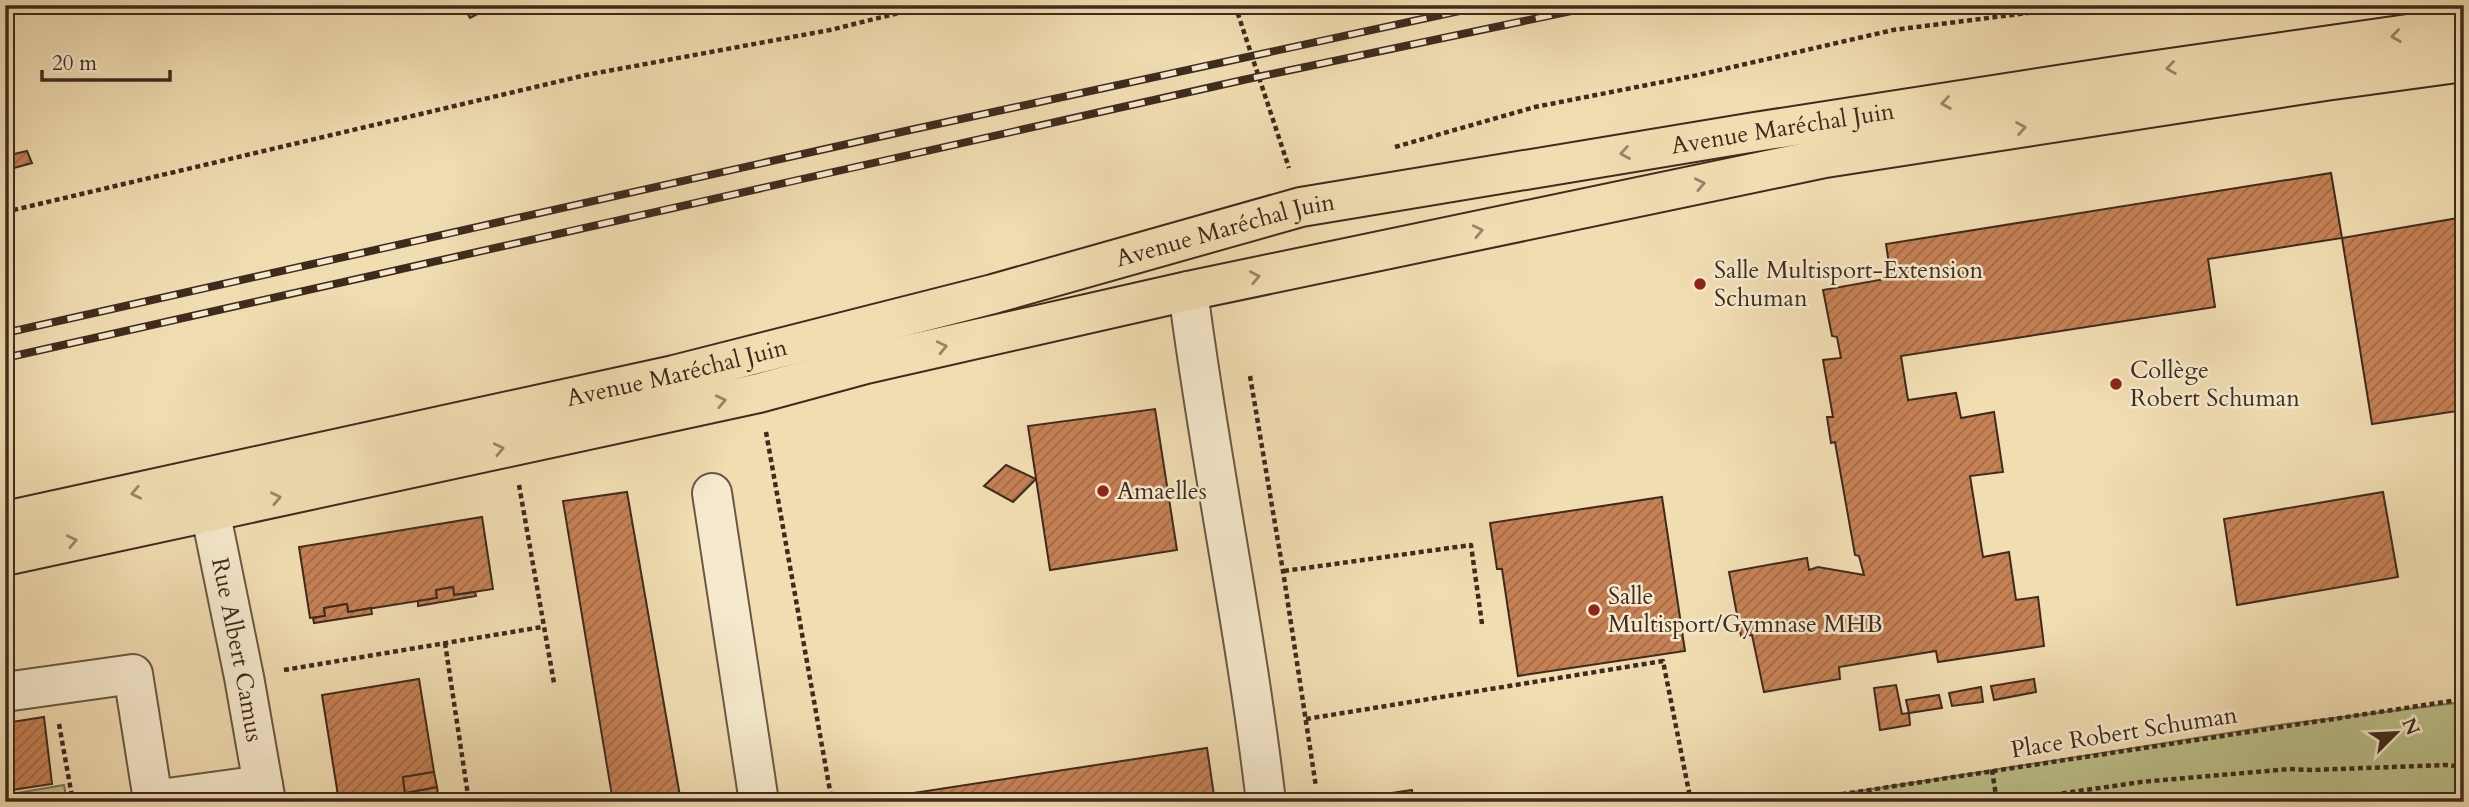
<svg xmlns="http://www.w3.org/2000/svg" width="2469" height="807" font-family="Cardo,serif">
<defs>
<pattern id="building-hatch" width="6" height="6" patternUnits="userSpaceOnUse" patternTransform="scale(1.75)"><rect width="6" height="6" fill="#c68155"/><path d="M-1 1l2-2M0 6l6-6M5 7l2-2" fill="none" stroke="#a26a46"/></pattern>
</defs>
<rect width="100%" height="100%" fill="#f1ddb2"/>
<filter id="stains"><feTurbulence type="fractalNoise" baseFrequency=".00286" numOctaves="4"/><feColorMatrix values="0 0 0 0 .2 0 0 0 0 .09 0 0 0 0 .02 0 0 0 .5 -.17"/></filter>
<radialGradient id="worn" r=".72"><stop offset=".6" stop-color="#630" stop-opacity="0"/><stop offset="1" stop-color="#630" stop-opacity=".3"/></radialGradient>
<!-- green -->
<g fill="#bcc08a" stroke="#7d7654" stroke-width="2">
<polygon points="2464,702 2464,802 1790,802 2279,725"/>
<polygon points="64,785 67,802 5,802 5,795"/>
</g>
<!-- building -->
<g fill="url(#building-hatch)" stroke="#3e2b1e" stroke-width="2">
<polygon points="463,5 495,5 470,18"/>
<polygon points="27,151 32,163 14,168 10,155"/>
<polygon points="2331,173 2342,238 2208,259 2215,307 1901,356 1908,400 1956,393 1961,418 1994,412 2003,472 1970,476 1983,557 2009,552 2016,600 2038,597 2044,646 1938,662 1936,651 1839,667 1840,679 1764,692 1752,635 1741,636 1729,572 1807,558 1809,570 1818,567 1864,575 1859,556 1855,555 1835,442 1831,443 1827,417 1833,417 1823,360 1841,358 1837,337 1832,336 1823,290 1891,278 1886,244"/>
<polygon points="2464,217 2464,410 2372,424 2342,238"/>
<polygon points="1155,409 1177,550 1050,570 1028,426"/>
<polygon points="1006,465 1036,479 1013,502 984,486"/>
<polygon points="627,492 681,802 613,802 563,501"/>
<polygon points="2383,492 2398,577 2237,605 2224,519"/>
<polygon points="1662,497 1685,651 1518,676 1502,569 1497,569 1490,523"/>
<polygon points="482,517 493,589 454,595 453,587 436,590 437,598 348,612 347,604 324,608 325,616 310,618 299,547"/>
<polygon points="2464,584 2464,639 2462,639 2455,586"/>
<polygon points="453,587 454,595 475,592 476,596 418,606 418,601 437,598 436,590"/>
<polygon points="347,604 348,612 371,608 372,614 314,623 313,618 325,616 324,608"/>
<polygon points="419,679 434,772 403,777 405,793 437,787 439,802 339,802 322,695"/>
<polygon points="2034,679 2036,692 1994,700 1991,686"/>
<polygon points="1896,685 1902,714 1909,713 1910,725 1880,730 1874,688"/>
<polygon points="1981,687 1983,702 1952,706 1949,693"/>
<polygon points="1939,695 1942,708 1909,713 1906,700"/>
<polygon points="44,717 52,784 5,791 5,723"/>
<polygon points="1207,748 1215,802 875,802 874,799"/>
<polygon points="434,772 437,787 405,793 403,777"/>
<polygon points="1412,790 1413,802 1392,802 1391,793"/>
</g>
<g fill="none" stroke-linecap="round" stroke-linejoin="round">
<!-- minor casing -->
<g stroke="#6b5843" stroke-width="42">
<g id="minor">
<path d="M1188,291c22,171 58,339 78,511"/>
<path id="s1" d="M204,481l40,196 22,125"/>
<polyline points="712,493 759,802"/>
<polyline points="5,692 133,674 153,800 263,785"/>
</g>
</g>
<!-- major casing -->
<g stroke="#3e2b1e" stroke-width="42">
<g id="major">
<path id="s2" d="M5,521l669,-146 319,-81 308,-87 454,-75 374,-58 335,-48"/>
<polyline points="5,556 759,393 866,364 1188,291 1825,158 2325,81 2464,62"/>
</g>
</g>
<!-- path -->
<g stroke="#3e2b1e" stroke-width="4.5" stroke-dasharray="5 3.5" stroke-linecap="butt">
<polyline points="1235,5 1289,168"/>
<polyline points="1395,147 1535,107 1698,75 1893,30 2091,5"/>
<polyline points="5,212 586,75 830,30 931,5"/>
<polyline points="1250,376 1283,571 1316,787"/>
<polyline points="766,432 832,802"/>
<polyline points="519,485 554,683"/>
<polyline points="1284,571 1471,545 1482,624"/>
<polyline points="445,643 469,802"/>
<polyline points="284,670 542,627"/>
<polyline points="1306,719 1663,661 1691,802"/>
<polyline points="59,724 73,802"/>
<polyline points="1992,770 1997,802"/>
<polyline points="1838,794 1839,802"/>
<polyline points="53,802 73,798 90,802"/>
<polyline points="1791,802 2464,699"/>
<polyline points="2003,802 2141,782 2289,769 2311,770 2446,765 2464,767"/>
</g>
<!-- minor -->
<use href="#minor" stroke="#f6e9cd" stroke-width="38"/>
<!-- major -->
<use href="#major" stroke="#f1ddb2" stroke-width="38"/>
<!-- rail casing -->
<g stroke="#3e2b1e" stroke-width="8">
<g id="rail">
<polyline points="5,333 910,130 1487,5"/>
<polyline points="5,358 1243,80 1600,5"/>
</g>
</g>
<!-- rail -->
<use href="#rail" stroke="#f6e9cd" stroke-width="5" stroke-dasharray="16" stroke-linecap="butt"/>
</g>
<!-- one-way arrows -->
<defs><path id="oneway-chevron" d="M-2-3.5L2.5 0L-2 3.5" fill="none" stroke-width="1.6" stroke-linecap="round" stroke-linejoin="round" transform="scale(1.75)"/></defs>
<g stroke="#988468">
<use href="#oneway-chevron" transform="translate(2396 36) rotate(172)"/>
<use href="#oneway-chevron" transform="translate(2171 68) rotate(172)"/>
<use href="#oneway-chevron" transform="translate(1946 103) rotate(171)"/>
<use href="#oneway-chevron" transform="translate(2021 128) rotate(-9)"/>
<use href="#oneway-chevron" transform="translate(1625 153) rotate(171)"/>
<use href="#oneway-chevron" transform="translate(1700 184) rotate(-12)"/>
<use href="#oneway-chevron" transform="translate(1478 231) rotate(-12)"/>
<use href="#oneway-chevron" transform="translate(1255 277) rotate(-11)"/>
<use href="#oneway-chevron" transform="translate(942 347) rotate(-13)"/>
<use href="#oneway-chevron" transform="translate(721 401) rotate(-12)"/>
<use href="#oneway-chevron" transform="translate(499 449) rotate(-12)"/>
<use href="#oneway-chevron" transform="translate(136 493) rotate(168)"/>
<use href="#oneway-chevron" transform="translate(276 498) rotate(-12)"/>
<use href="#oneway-chevron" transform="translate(72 541) rotate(-12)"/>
</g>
<!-- markers -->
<g fill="#8f2418" stroke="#f6e9cd" stroke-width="2.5">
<circle cx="1700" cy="284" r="7"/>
<circle cx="2116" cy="384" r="7"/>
<circle cx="1103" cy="491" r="7"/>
<circle cx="1594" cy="610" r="7"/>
</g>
<g text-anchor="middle" stroke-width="5" stroke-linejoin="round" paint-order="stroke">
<!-- street labels -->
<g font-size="24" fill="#3e2b1e" stroke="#f6e9cd">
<text dy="8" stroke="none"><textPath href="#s2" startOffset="1822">Avenue Maréchal Juin</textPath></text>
<text dy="8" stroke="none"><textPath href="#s2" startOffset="1255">Avenue Maréchal Juin</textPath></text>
<text dy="8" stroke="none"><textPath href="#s2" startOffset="688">Avenue Maréchal Juin</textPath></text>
<text dy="8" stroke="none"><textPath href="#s1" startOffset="172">Rue Albert Camus</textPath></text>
<text transform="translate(2124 732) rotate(-9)" y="8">Place Robert Schuman</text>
</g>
<!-- poi labels -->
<g font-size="24" fill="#3e2b1e" stroke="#f6e9cd" text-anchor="start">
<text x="1714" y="278">Salle Multisport-Extension<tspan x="1714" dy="28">Schuman</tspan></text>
<text x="2130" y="378">Collège<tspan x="2130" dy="28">Robert Schuman</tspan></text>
<text x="1117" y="499">Amaelles</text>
<text x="1608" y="604">Salle<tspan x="1608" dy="28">Multisport/Gymnase MHB</tspan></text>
</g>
</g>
<!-- margin -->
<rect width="2469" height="807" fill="none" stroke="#f1ddb2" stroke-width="28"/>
<rect x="7" y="7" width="2455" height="793" fill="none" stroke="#3e2b1e" stroke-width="3.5"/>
<rect x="14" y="14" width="2441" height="779" fill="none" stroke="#3e2b1e" stroke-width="2"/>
<!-- north arrow -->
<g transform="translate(2396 733) rotate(66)" stroke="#f6e9cd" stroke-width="5" paint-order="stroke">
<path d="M0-5L12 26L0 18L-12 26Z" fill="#3e2b1e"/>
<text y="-10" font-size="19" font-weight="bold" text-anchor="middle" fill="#3e2b1e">N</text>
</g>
<!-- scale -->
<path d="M42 70v10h128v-10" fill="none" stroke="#3e2b1e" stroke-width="3.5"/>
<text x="52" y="70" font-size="21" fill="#3e2b1e" stroke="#f6e9cd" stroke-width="5" paint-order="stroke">20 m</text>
<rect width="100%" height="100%" filter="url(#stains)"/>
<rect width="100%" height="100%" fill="url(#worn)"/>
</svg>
